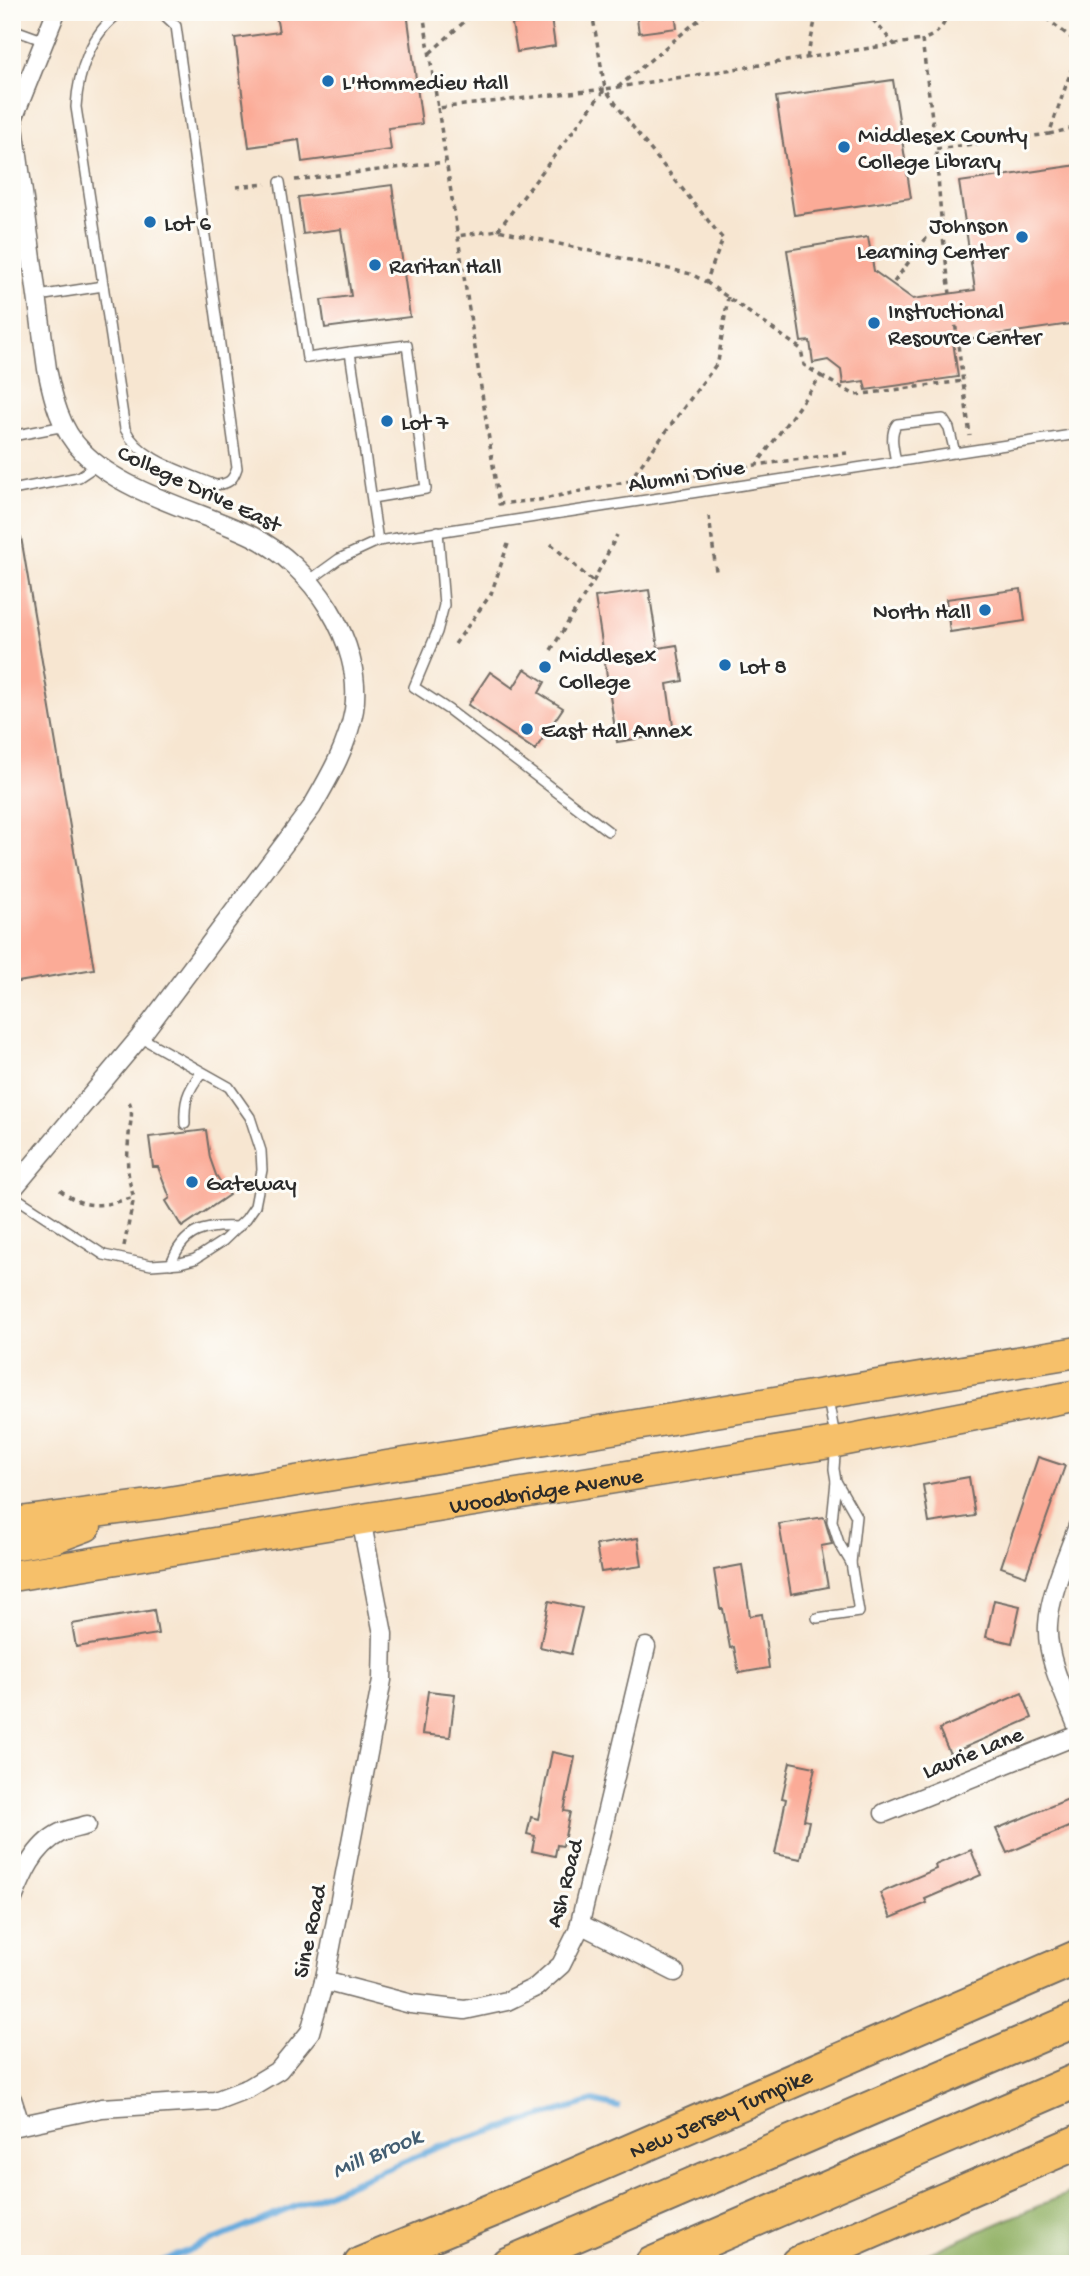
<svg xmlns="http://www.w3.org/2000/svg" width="1090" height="2276" font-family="'Gochi Hand',sans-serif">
<rect width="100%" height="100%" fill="#fdfcf7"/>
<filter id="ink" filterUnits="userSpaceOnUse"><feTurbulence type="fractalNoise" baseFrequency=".0143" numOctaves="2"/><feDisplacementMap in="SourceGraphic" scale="14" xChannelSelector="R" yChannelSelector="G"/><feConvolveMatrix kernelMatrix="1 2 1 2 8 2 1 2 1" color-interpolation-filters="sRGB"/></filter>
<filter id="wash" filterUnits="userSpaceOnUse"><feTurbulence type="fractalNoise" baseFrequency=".00686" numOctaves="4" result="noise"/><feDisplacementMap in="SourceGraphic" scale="28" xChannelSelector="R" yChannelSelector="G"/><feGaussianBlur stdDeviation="1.57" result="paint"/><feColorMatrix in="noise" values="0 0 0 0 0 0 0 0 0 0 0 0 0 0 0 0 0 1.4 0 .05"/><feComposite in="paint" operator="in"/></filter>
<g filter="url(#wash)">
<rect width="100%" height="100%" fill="#f7e6d1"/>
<!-- forest -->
<polygon fill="#90b063" stroke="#5e6e47" stroke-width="2" points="1078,2189 1078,2264 904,2264"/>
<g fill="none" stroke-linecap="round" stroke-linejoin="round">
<!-- stream -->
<polyline stroke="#68abdd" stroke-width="6" points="156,2264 439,2147 593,2101 618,2107"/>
</g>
<g id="blocks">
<!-- building -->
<g fill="#fbab97">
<polygon points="301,12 407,12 422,124 388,128 391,150 302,162 299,140 249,147 235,38 279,32 276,16"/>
<polygon points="636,12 675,12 677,28 639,33"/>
<polygon points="551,18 555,46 517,52 512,24"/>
<polygon points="893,80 911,198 794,215 776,97"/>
<polygon points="1078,165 1078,323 953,341 958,377 866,390 864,381 843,384 841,370 828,360 813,363 810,341 801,342 787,250 868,237 874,271 913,299 975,290 959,182"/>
<polygon points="392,185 410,317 325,328 321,300 351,296 341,229 303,234 298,197"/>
<polygon points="21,537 94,969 12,983 12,538"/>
<polygon points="1021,589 1025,621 950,632 946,599"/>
<polygon points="649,590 658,648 677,645 683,681 667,684 674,733 617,742 595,597"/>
<polygon points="525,669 545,682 539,693 563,708 535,750 468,705 490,672 513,688"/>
<polygon points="206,1130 210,1158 216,1175 229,1195 182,1227 166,1201 170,1198 158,1167 153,1167 149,1137"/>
<polygon points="1038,1457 1065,1466 1026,1576 1001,1567"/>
<polygon points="969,1477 975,1516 929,1523 923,1485"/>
<polygon points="824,1517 832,1544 821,1546 828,1587 791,1594 779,1524"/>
<polygon points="638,1538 642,1566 601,1572 596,1545"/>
<polygon points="742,1565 750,1616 762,1614 769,1668 739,1673 734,1647 730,1648 723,1609 720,1609 714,1570"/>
<polygon points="994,1600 1020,1606 1012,1643 986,1637"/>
<polygon points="549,1601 582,1608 571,1654 540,1647"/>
<polygon points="154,1610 158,1634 76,1647 72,1624"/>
<polygon points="428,1691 455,1694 450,1737 422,1734"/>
<polygon points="1022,1693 1032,1718 950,1754 939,1729"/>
<polygon points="552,1752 575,1757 564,1811 570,1812 563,1846 557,1845 555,1856 532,1851 535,1836 527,1834 531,1817 538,1819"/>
<polygon points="790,1762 815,1767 804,1820 809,1821 801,1859 775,1854 786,1799 782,1798"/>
<polygon points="1078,1795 1078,1823 1007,1853 996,1829"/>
<polygon points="971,1850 981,1875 925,1899 927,1903 891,1918 880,1893 936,1869 935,1865"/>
</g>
</g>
</g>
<g filter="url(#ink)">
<use href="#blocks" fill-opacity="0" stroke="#726c65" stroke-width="2"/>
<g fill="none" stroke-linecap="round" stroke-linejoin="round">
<!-- service casing -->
<g stroke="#726c65" stroke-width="12">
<g id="service">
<path d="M121,12c-30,20 -43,60 -45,95l49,322c16,33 59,42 90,56 13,-1 18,-4 22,-17l-61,-442 -15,-14"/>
<polyline points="12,29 45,41"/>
<polyline points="280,182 307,358 350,352"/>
<polyline points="38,296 103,286"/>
<polyline points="12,436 65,426"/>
<path d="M896,462c-2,-12 -7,-28 1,-38l46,-5 6,9 6,25"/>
<polyline points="12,490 79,477 97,465"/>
<polyline points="372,498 426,489 407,345 350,352 378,541"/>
<polyline points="438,531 444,605 437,632 414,687 449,710 608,831"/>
<polyline points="310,580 339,559 378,541 1078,434"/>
<path d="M185,1124c-1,-23 2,-32 16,-51"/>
<polyline points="12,1195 104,1255 151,1265 180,1263 195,1259 223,1241 246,1219 255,1206 262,1170 261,1151 250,1117 229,1087 140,1037"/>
<path d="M171,1264c12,-34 34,-39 67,-37"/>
<polyline points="828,1399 836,1442 834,1469 836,1481 856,1516 851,1563"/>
<polyline points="817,1618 859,1612 851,1563 839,1543 832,1521 836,1481"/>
</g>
</g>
<!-- minor casing -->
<g stroke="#726c65" stroke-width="21">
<g id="minor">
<path d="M12,1190l128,-153 172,-230c18,-31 36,-62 42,-97 10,-68 -43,-145 -102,-174 -52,-25 -130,-43 -170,-85 -22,-22 -29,-53 -35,-82l-34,-250 43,-107"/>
<path d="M1078,1526c-11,31 -28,66 -30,99 -2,34 18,72 30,103"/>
<polyline points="884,1813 1078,1735"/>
<path d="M12,1901c10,-25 22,-55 48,-68 8,-4 18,-5 27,-8"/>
<polyline points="580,1924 675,1972"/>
<polyline points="324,1981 411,2004 465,2010 507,2001 536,1987 561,1965 578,1931 646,1647"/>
<polyline points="12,2099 20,2124"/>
<polyline points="12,2127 102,2108 215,2101 249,2088 279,2070 310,2032 325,1978 382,1680 383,1634 361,1519"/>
</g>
</g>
<!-- primary casing -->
<g stroke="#726c65" stroke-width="33">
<g id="primary">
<polyline points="12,1523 157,1504 1078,1352"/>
<polyline points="12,1545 54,1538 86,1526"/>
<path id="s1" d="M12,1576l824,-134 242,-47"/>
</g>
</g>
<!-- motorway casing -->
<g stroke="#726c65" stroke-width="37">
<g id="motorway">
<path id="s2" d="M361,2264l168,-69 549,-238"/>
<polyline points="508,2264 1078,2019"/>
<polyline points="652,2264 1078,2080"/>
<polyline points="797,2264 1078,2142"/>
</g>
</g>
<!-- path -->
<g stroke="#726c65" stroke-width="3.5" stroke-dasharray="5 5" stroke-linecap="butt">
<polyline points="423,12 438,108 605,89 641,138 723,239 706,282 691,274 498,230 457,236"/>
<polyline points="592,12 605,89 922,40"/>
<polyline points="866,12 895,45"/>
<path d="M947,12c-2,16 -11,23 -25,28l14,109 113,-15 29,-83"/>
<polyline points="1038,12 1078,43"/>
<polyline points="430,53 475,12"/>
<polyline points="807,58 817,12"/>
<polyline points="618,87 708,12"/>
<polyline points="438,108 499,504 539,500 629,481 647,484"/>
<polyline points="1049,134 1078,127"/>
<polyline points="295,180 445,162"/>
<polyline points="236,187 266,184"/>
<polyline points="941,220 950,294"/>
<polyline points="498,230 605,89"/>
<polyline points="706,282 801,349 804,365 821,376 757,464"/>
<polyline points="894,282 941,218 936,149"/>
<polyline points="953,306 970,436"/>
<polyline points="821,376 855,395 963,381"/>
<polyline points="685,478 733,468 847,453"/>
<polyline points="629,481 718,362 728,297"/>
<polyline points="709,516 716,571"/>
<polyline points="551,544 593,582"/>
<polyline points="455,644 491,594 508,544"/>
<polyline points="551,650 593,582 617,535"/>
<path d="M60,1190c26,21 44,16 74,7 -8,-20 -7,-41 -5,-62 1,-12 5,-22 0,-34"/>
<polyline points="124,1246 134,1197"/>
</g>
<!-- service -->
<use href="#service" stroke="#fff" stroke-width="9"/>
<!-- minor -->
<use href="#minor" stroke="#fff" stroke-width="18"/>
<!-- primary -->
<use href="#primary" stroke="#f6c06b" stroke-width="30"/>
<!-- motorway -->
<use href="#motorway" stroke="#f6c06b" stroke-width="33"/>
</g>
</g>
<!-- markers -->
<g fill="#1f6fb2" stroke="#fdfcf7" stroke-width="2.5">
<circle cx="328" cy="81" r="7"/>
<circle cx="844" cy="147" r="7"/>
<circle cx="150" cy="222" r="7"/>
<circle cx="1022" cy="237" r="7"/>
<circle cx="375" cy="265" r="7"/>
<circle cx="874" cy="323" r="7"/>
<circle cx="387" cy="421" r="7"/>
<circle cx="985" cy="610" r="7"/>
<circle cx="725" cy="665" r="7"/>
<circle cx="545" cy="667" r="7"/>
<circle cx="527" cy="729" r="7"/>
<circle cx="192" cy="1182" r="7"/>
</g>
<g text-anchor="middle" stroke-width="6" stroke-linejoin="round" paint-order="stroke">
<!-- poi labels -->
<g font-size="23" fill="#2b2b2b" stroke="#fdfcf7" text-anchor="start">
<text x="342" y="89">L'Hommedieu Hall</text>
<text x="858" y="142">Middlesex County<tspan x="858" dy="26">College Library</tspan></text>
<text x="164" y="230">Lot 6</text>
<text x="1008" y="232" text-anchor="end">Johnson<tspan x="1008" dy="26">Learning Center</tspan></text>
<text x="389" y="273">Raritan Hall</text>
<text x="888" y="318">Instructional<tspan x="888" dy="26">Resource Center</tspan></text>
<text x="401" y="429">Lot 7</text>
<text x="971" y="618" text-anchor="end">North Hall</text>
<text x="559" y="662">Middlesex<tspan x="559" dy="26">College</tspan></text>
<text x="739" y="673">Lot 8</text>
<text x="541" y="737">East Hall Annex</text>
<text x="206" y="1190">Gateway</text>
</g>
<!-- street labels -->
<g font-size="23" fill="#2b2b2b" stroke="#fdfcf7">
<text transform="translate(686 474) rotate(-9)" y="8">Alumni Drive</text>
<text transform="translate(200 487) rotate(25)" y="8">College Drive East</text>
<text dy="8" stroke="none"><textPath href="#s1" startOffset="541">Woodbridge Avenue</textPath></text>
<text transform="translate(972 1751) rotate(-22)" y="8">Laurie Lane</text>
<text transform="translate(563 1883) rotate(-75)" y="8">Ash Road</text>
<text transform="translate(308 1931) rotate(-78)" y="8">Sine Road</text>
<text dy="8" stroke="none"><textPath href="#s2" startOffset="390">New Jersey Turnpike</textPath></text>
</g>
<!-- water labels -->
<g font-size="24" font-style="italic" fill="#435e72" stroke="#fdfcf7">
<text transform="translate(376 2152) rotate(-23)" y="8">Mill Brook</text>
</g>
</g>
<!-- margin -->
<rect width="1090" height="2276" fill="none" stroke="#fdfcf7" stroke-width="42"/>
</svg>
